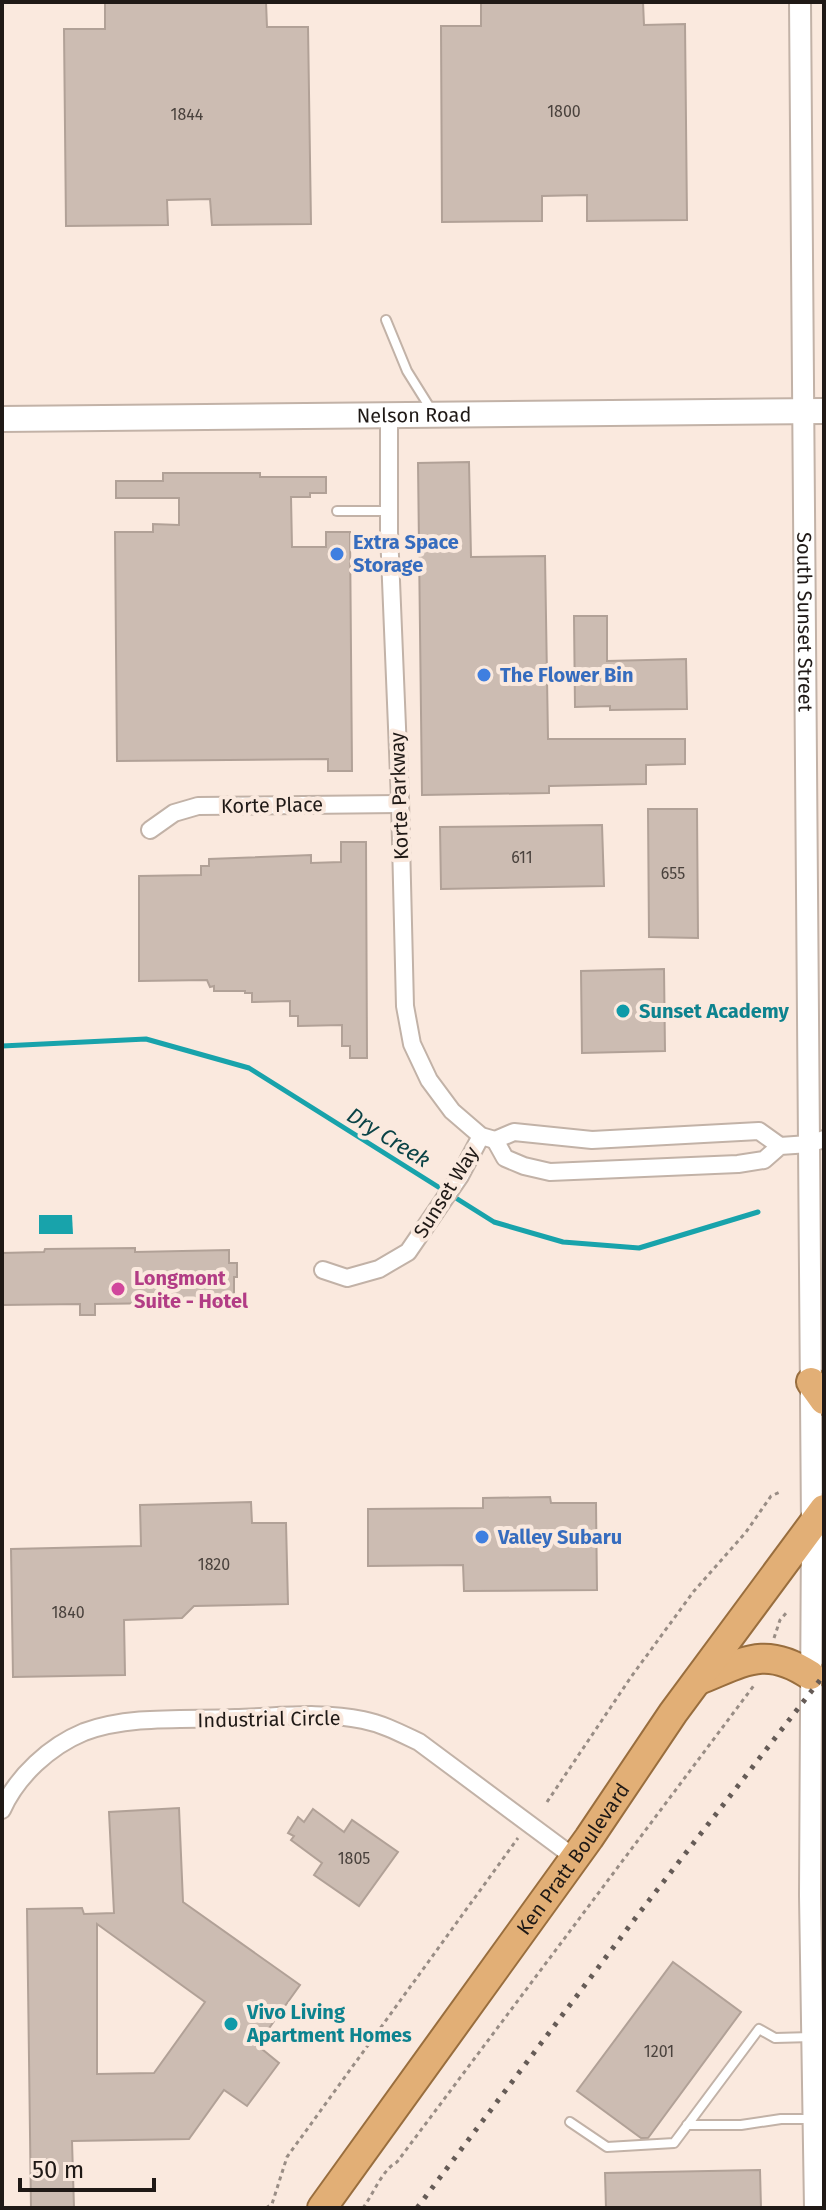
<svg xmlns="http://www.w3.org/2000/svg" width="826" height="2210" font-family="'Fira Sans',sans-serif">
<rect width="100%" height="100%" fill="#fae9de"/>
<!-- water -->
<polygon fill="#18a3ab" points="39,1215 72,1215 73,1234 39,1234"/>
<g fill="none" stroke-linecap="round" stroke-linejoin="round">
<!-- stream -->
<polyline stroke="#18a3ab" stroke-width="5" points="2,1046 146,1039 249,1068 494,1222 563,1242 639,1248 758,1212"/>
</g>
<!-- building -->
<g fill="#ccbcb2" stroke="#b1a197" stroke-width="2" fill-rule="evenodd">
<polygon points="105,2 266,2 267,27 308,27 311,224 212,225 210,199 167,200 168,225 66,226 64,29 105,29"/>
<polygon points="481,2 643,2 644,25 685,24 687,220 587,221 587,195 542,196 542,221 442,222 441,26 481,26"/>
<polygon points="469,462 471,557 545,556 548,739 685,739 685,764 646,765 646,784 549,786 549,793 422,795 418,463"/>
<polygon points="163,473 260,473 260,477 326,477 326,493 310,493 310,497 291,497 292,547 326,547 326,532 350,532 352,771 328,771 328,759 117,761 115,532 153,532 153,524 179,525 179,498 116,498 116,481 163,481"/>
<polygon points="574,616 607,616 607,661 686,659 687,709 610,710 610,706 575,707"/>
<polygon points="648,809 697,809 698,938 649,937"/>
<polygon points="602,825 604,886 441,889 440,827"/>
<polygon points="341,842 366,842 367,1058 350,1058 350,1046 342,1046 342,1025 298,1026 298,1016 290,1016 290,1001 252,1002 252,993 245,993 245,991 214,991 214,986 210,987 207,980 139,981 139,876 201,875 201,866 209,866 209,859 311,855 311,863 341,862"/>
<polygon points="664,969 665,1051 582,1053 581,971"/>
<polygon points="135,1248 135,1252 229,1250 229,1263 237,1263 237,1277 234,1277 234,1302 95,1304 95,1315 80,1315 80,1304 2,1305 2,1253 44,1252 45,1249"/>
<polygon points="550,1497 551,1503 596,1503 597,1590 464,1591 463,1565 368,1566 368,1509 483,1508 483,1498"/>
<polygon points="251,1502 252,1523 286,1523 288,1604 194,1606 182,1618 124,1620 125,1675 13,1677 11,1549 141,1546 140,1505"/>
<path d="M179,1808l4,94 117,83 -43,60 22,18 -32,43 -23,-16 -35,49 -117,2 2,67h-43l-4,-299 55,-1 2,6 30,-1 -5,-101zM97,1924l108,78 -51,71 -57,1z"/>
<polygon points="313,1809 344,1832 352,1820 398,1852 359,1906 314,1875 322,1863 291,1840 294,1836 288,1833 298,1817 304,1822"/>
<polygon points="673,1962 741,2012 648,2138 641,2138 577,2091"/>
<polygon points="760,2170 761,2208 606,2208 605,2173"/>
</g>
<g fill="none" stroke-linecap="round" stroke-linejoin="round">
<!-- service casing -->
<g stroke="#c2b2a7" stroke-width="12">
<g id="service">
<polyline points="386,320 407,371 432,411"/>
<polyline points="337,511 389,511"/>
<polyline points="570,2122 607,2147 674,2143 759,2029 775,2038 812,2037"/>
<polyline points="687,2125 741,2125 781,2119 814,2119"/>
</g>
</g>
<!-- minor casing -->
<g stroke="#c2b2a7" stroke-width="20">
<g id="minor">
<polyline points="389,416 389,532 400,800 405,1006 412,1044 429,1080 452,1111 481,1136 495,1140 514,1132 592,1140 759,1131 780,1146"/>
<polyline points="150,830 174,813 198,806 400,804"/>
<polyline points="495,1140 505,1158 524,1166 550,1172 738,1164 764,1160 780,1146 809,1144 824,1139"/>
<polyline points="323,1270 347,1278 379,1269 408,1252 460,1176 481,1136"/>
<path d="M2,1810c15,-34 48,-64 82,-78 46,-17 102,-12 151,-14 42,-1 87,-7 128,2 20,4 37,13 56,22l156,116"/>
</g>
</g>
<!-- tertiary casing -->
<g stroke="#c2b2a7" stroke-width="24">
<g id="tertiary">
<path id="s1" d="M800,2l12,1523 -2,371 5,312"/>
</g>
</g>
<!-- secondary casing -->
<g stroke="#c2b2a7" stroke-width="28">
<g id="secondary">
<path id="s2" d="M2,419l822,-8"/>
</g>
</g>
<!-- trunk casing -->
<g stroke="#996e3e" stroke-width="32">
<g id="trunk">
<polyline points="811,1382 824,1400"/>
<path d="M699,1680c45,-18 66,-35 111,-5"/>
<path id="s3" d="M322,2208l267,-370 84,-125 151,-204"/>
</g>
</g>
<!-- path -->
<g stroke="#998d85" stroke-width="3" stroke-dasharray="4 4" stroke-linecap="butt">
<polyline points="774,1638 780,1620 787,1612"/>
<polyline points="547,1802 631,1677 694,1591 746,1532 771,1496 780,1492"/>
<polyline points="266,2208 272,2204 287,2157 518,1838"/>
<path d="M363,2208c11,-15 19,-38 34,-46l358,-478"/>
</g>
<!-- service -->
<use href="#service" stroke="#fff" stroke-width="8"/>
<!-- minor -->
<use href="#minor" stroke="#fff" stroke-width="16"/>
<!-- tertiary -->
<use href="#tertiary" stroke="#fff" stroke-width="20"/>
<!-- secondary -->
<use href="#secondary" stroke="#fff" stroke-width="24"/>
<!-- trunk -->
<use href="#trunk" stroke="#e2af76" stroke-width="28"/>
<!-- rail -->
<polyline stroke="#655b56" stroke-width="5" stroke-dasharray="4 8" stroke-linecap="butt" points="417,2208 640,1912 824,1675"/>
</g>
<!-- markers -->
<g fill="#3f7fe0" stroke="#fae9de" stroke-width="3">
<circle cx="337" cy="554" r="8"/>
<circle cx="484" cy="675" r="8"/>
<circle cx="482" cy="1537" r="8"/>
</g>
<g fill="#0f9aa8" stroke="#fae9de" stroke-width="3">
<circle cx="623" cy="1011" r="8"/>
<circle cx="231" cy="2024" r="8"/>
</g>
<circle fill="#d1479c" stroke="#fae9de" stroke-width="3" cx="118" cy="1289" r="8"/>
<g text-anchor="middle" stroke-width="8" stroke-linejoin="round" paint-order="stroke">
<!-- number labels -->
<g font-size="16" fill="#4a423d">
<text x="564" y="117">1800</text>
<text x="187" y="120">1844</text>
<text x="522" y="863">611</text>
<text x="673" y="879">655</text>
<text x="214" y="1570">1820</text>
<text x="68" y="1618">1840</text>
<text x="354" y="1864">1805</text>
<text x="659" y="2057">1201</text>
</g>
<!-- street labels -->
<g font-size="20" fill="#1f1916" stroke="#fae9de">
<text dy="7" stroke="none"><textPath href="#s2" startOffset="412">Nelson Road</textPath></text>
<text dy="7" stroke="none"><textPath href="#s1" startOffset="620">South Sunset Street</textPath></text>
<text transform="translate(399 796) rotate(-92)" y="7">Korte Parkway</text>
<text transform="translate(272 805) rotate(-1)" y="7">Korte Place</text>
<text transform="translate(446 1192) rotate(-58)" y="7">Sunset Way</text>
<text transform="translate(269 1719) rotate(-1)" y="7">Industrial Circle</text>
<text dy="7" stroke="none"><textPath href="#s3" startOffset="430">Ken Pratt Boulevard</textPath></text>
</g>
<!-- shop labels -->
<g font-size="20" font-weight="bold" fill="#366cbe" stroke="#fae9de" text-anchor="start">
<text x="353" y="549">Extra Space<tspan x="353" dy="23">Storage</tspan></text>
<text x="500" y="682">The Flower Bin</text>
<text x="498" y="1544">Valley Subaru</text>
</g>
<!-- culture labels -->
<g font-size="20" font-weight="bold" fill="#0d838f" stroke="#fae9de" text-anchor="start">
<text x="639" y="1018">Sunset Academy</text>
<text x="247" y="2019">Vivo Living<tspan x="247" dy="23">Apartment Homes</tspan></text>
</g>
<!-- hotel labels -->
<g font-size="20" font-weight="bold" fill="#b23c85" stroke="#fae9de" text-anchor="start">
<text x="134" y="1285">Longmont<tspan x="134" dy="23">Suite - Hotel</tspan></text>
</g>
<!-- water labels -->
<g font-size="22" font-style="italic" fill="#0a4346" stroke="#fae9de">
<text transform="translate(389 1137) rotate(32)" y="8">Dry Creek</text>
</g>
</g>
<!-- border -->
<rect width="826" height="2210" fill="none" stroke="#1f1916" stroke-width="8"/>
<!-- scale -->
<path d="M20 2178v12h134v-12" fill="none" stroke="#1f1916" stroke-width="4"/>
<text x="32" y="2178" font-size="24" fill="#1f1916" stroke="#fae9de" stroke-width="6" paint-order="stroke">50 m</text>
</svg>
